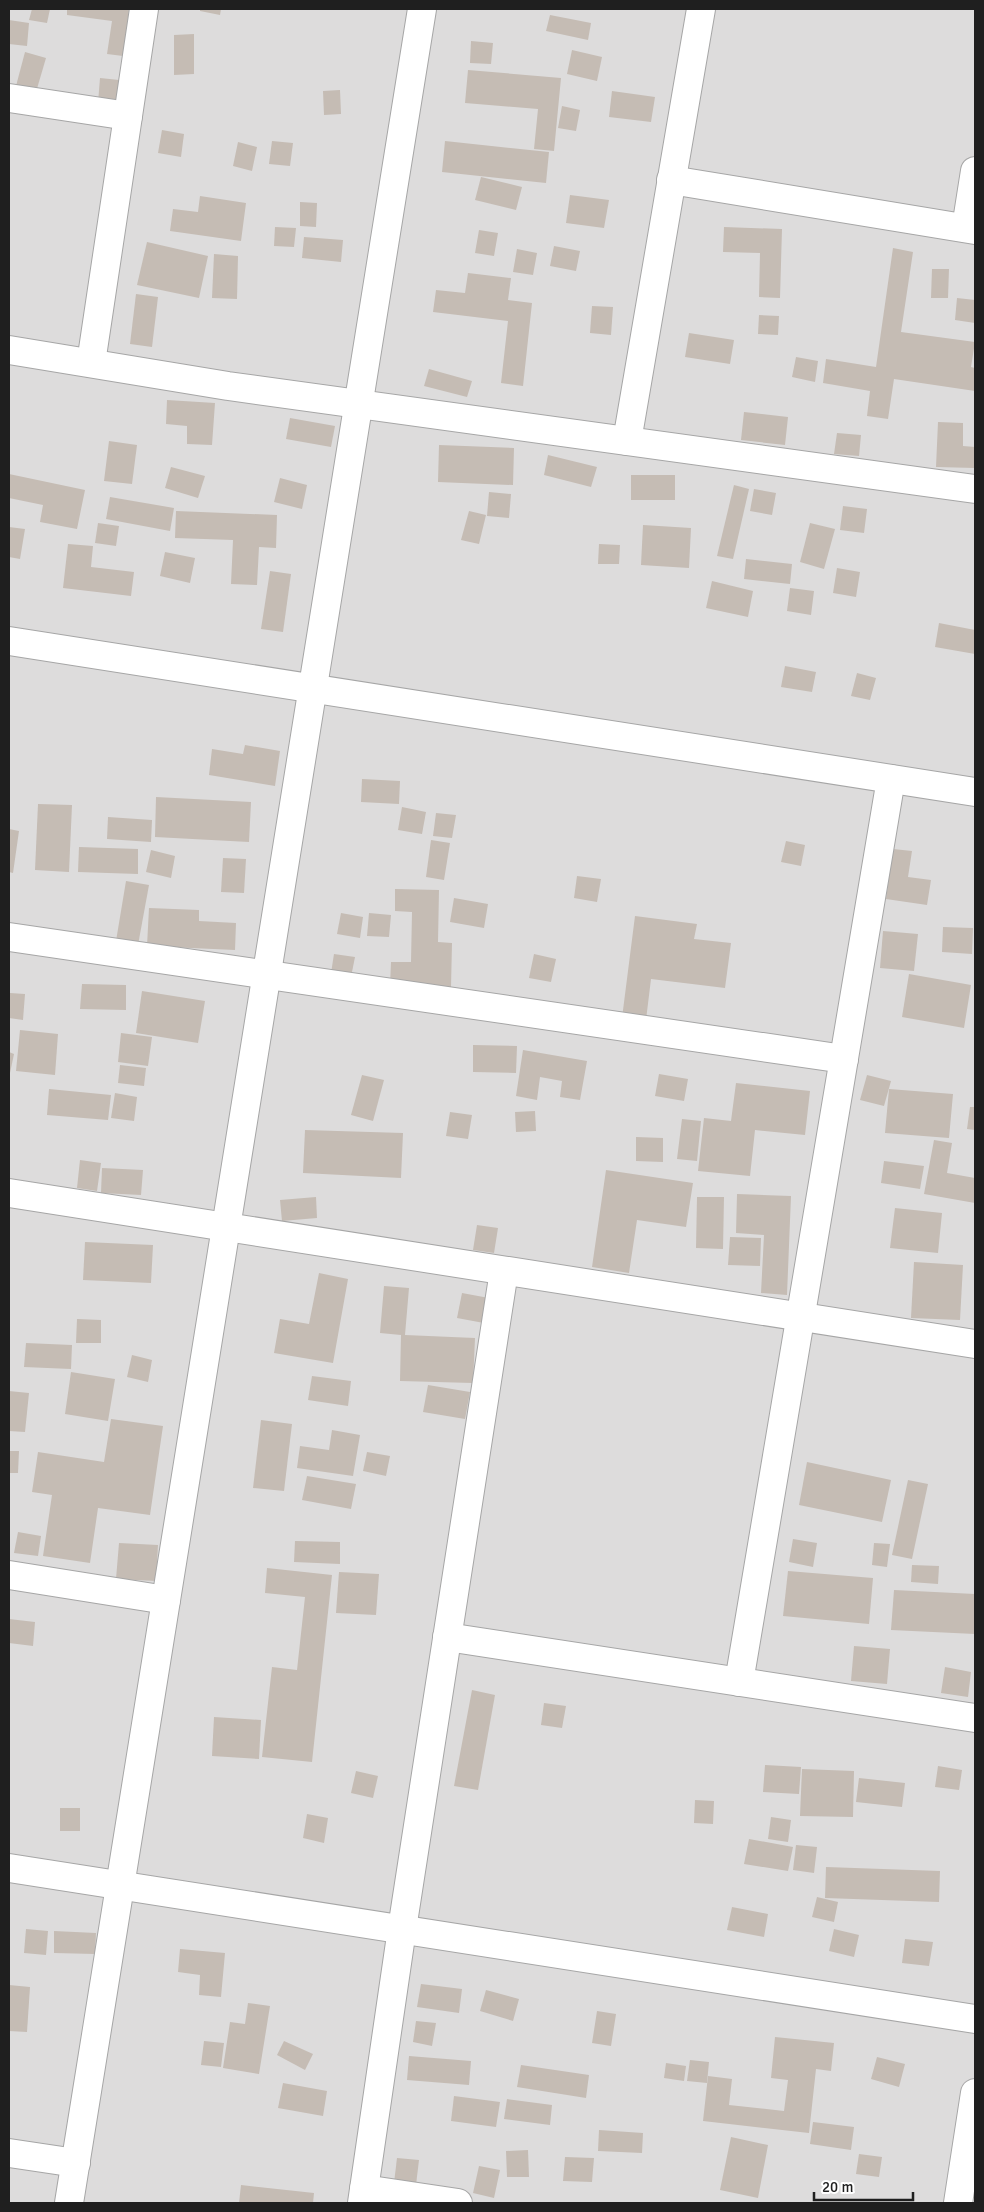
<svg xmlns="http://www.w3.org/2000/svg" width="984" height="2212" font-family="Signika,sans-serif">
<rect width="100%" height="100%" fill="#f0ece5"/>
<!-- residential -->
<rect fill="#dddcdc" x="9" y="9" width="966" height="2194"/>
<!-- building -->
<g fill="#c5bcb4">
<polygon points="32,9 50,9 47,23 29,20"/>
<polygon points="67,9 129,9 123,56 107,54 112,21 67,15"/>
<polygon points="200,9 221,9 220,15 200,11"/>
<polygon points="550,15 591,23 588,40 546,31"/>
<polygon points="9,20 29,23 27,46 9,44"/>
<polygon points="194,34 194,74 174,75 174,35"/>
<polygon points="471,41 493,43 491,64 470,63"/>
<polygon points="572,50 602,57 597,81 567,74"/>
<polygon points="25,52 46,58 36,92 16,86"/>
<polygon points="468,70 561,78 554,151 534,149 538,109 465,103"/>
<polygon points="100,78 119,80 117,105 98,103"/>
<polygon points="340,90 341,114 324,115 323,91"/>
<polygon points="612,91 655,97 651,122 609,117"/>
<polygon points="562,106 580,110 576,131 558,128"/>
<polygon points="162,130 184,134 181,157 158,153"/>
<polygon points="272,141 293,143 290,166 269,164"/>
<polygon points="445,141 549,152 546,183 442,172"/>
<polygon points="238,142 257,147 252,171 233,166"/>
<polygon points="481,177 522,187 516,210 475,200"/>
<polygon points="570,195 609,200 604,228 566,223"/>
<polygon points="200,196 246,203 241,241 170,231 173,209 198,212"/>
<polygon points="300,202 317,203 316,227 300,226"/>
<polygon points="275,227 296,228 294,247 274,246"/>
<polygon points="724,227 782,229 780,298 759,297 760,253 723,252"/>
<polygon points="479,230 498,233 494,256 475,253"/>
<polygon points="304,237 343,240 341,262 302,258"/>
<polygon points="147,242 208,256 199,298 137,285"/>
<polygon points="554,246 580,251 576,271 550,266"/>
<polygon points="893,248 913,252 901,332 975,342 971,367 975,368 975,391 894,379 888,419 867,416 870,391 823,383 826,359 876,367"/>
<polygon points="517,249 537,253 533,275 513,272"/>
<polygon points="214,254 238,256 237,299 212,298"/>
<polygon points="932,269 949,269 948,298 931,298"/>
<polygon points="468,273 511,278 508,300 532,303 523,386 501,383 508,321 433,312 436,290 465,293"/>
<polygon points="136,294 158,297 152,347 130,344"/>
<polygon points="957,298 975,300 975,323 955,320"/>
<polygon points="592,306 613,307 611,335 590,333"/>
<polygon points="759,315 779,316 778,335 758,334"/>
<polygon points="689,333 734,340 730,364 685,357"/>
<polygon points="796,357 818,361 815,382 792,377"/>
<polygon points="429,369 472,381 467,397 424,386"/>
<polygon points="167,400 215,403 212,445 187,444 187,426 166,424"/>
<polygon points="744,412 788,417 785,445 741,440"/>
<polygon points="290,418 335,426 331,447 286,439"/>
<polygon points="938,422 963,423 963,446 975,447 975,468 936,467"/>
<polygon points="837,433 861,435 859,456 834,454"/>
<polygon points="109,441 137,445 132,484 104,481"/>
<polygon points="439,445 514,448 513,485 438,482"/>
<polygon points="548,455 597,467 591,487 544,475"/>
<polygon points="171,467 205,476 198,498 165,488"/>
<polygon points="9,474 85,490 77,529 40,522 43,505 9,498"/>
<rect x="631" y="475" width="44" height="25"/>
<polygon points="280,478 307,485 302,509 274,502"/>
<polygon points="734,485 749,489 733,559 717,556"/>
<polygon points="754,489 776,493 772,515 750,511"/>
<polygon points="489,492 511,494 509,518 487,516"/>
<polygon points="110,497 174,508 170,531 106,519"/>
<polygon points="843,506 867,509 864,533 840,530"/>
<polygon points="176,511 277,515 276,548 259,547 257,585 231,584 233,540 175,538"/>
<polygon points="469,511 486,515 479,544 461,540"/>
<polygon points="98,523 119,526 116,546 95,543"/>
<polygon points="810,523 835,529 824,569 800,562"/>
<polygon points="643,525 691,528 689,568 641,565"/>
<polygon points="9,527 25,529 20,559 9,557"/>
<polygon points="68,544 93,546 91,567 134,572 131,596 63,588"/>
<polygon points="599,544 620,545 619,564 598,564"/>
<polygon points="165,552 195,558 190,583 160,576"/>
<polygon points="746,559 792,564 790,584 744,579"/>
<polygon points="837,568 860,572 856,597 833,593"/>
<polygon points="270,571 291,574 283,632 261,629"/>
<polygon points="712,581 753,591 748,617 706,608"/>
<polygon points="790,588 814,591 811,615 787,611"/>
<polygon points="939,623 975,630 975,654 935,647"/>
<polygon points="785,666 816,672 812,692 781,687"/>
<polygon points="857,673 876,678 870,700 851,696"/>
<polygon points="245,745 280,751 275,786 209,775 212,749 243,754"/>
<polygon points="362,779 400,781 399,804 361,802"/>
<polygon points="156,797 251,802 249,842 155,837"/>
<polygon points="38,804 72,805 69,872 35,870"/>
<polygon points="402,807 426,812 422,834 398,830"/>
<polygon points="436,813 456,815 452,838 433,836"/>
<polygon points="108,817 152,820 151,842 107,839"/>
<polygon points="9,829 19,831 13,873 9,872"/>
<polygon points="431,840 450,843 444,880 426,877"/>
<polygon points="786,841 805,845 801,866 781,862"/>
<polygon points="79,847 138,849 138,874 78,872"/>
<polygon points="893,849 912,851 908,877 931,880 927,905 886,899"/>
<polygon points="151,850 175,856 171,878 146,872"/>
<polygon points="223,858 246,859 244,893 221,892"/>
<polygon points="577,876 601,879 597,902 574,898"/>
<polygon points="126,881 149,885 138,945 116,941"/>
<polygon points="395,889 439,890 438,942 452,943 451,987 390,986 391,962 411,962 412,912 395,911"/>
<polygon points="454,898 488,904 484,928 450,922"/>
<polygon points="149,908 199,910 199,921 236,923 235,950 147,946"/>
<polygon points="341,913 363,917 360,938 337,934"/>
<polygon points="369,913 391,915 389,937 367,936"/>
<polygon points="635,916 697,924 694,939 731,943 725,988 651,979 646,1020 622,1018"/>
<polygon points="943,927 973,928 972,954 942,952"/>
<polygon points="883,931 918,934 914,971 880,968"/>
<polygon points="334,954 355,957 351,977 331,973"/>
<polygon points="534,954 556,959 551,982 529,978"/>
<polygon points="909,974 971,985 964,1028 902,1017"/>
<polygon points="82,984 126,985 126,1010 80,1009"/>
<polygon points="142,991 205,1001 198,1043 136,1033"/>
<polygon points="10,993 25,994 23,1020 9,1018"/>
<polygon points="20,1030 58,1034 55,1075 16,1071"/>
<polygon points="121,1033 152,1037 148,1066 118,1062"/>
<polygon points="473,1045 517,1046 516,1073 473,1072"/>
<polygon points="523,1050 587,1061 580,1100 560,1097 562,1081 540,1077 537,1100 516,1096"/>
<polygon points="9,1052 14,1054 10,1073 9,1073"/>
<polygon points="120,1065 146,1068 144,1086 118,1083"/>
<polygon points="659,1074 688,1079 684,1101 655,1096"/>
<polygon points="362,1075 384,1080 373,1121 351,1115"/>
<polygon points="867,1075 891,1081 884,1106 860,1100"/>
<polygon points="736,1083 810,1091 805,1135 755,1130 750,1176 698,1171 704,1118 731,1121"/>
<polygon points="49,1089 111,1095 108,1120 47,1115"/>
<polygon points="889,1089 953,1094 949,1138 885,1133"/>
<polygon points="115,1093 137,1097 134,1121 111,1118"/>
<polygon points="970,1107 975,1107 975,1130 967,1129"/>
<polygon points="535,1111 536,1131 516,1132 515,1112"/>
<polygon points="450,1112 472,1115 468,1139 446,1136"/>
<polygon points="682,1119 701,1121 697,1161 677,1159"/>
<polygon points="305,1130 403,1133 401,1178 303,1173"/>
<polygon points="636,1137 663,1138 663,1162 636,1161"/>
<polygon points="934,1140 952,1143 947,1173 975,1178 975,1203 924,1194"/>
<polygon points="80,1160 101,1163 97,1191 77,1188"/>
<polygon points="884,1161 924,1166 920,1189 881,1183"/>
<polygon points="102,1168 143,1170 141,1195 101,1193"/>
<polygon points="606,1170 693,1183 686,1227 637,1220 629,1273 592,1267"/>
<polygon points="737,1194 791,1196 787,1295 761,1293 764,1235 736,1233"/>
<polygon points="316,1197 317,1218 282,1221 280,1200"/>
<polygon points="697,1197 724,1197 723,1249 696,1248"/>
<polygon points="895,1208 942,1213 938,1253 890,1248"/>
<polygon points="477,1225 498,1228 494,1253 473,1250"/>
<polygon points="730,1237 761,1238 760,1266 728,1265"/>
<polygon points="85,1242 153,1245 151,1283 83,1280"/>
<polygon points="914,1262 963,1265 960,1320 911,1318"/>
<polygon points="319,1273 348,1279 333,1363 274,1353 280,1319 309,1324"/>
<polygon points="384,1286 409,1288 405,1335 475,1338 473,1383 400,1381 401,1335 380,1333"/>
<polygon points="462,1293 505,1301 500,1326 457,1318"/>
<polygon points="77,1319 101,1320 101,1343 76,1343"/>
<polygon points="26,1343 72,1345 71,1369 24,1367"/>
<polygon points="132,1355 152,1360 148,1382 127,1377"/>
<polygon points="71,1372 115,1379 108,1421 65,1414"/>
<polygon points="312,1376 351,1381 348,1406 308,1400"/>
<polygon points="428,1385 470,1392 465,1419 423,1412"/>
<polygon points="9,1391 29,1393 25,1432 9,1431"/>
<polygon points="111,1419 163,1426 150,1515 98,1508 90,1563 43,1556 52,1495 32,1492 38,1452 104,1462"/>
<polygon points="261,1420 292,1424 284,1491 253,1488"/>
<polygon points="332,1430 360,1435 353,1476 297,1468 300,1446 329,1450"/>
<polygon points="9,1451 19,1451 18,1473 9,1473"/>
<polygon points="367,1452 390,1456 386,1476 363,1471"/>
<polygon points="807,1462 891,1480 882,1522 799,1505"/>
<polygon points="307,1476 356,1484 351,1509 302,1500"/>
<polygon points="908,1480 928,1484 912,1559 892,1555"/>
<polygon points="18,1532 41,1536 38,1556 14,1553"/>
<polygon points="793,1539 817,1543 813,1567 789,1562"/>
<polygon points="295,1541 340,1542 340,1564 294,1562"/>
<polygon points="119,1543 158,1545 156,1581 116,1579"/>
<polygon points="874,1543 890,1544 887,1567 872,1565"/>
<polygon points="912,1565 939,1566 938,1584 911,1582"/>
<polygon points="267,1568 332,1575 312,1762 262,1757 272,1667 297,1670 305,1597 265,1593"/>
<polygon points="788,1571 873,1578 869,1624 783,1616"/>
<polygon points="339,1572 379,1574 376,1615 336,1613"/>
<polygon points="894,1590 975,1594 975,1634 891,1630"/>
<polygon points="9,1619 35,1622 33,1646 9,1643"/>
<polygon points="854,1646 890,1649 887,1684 851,1681"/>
<polygon points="945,1667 971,1672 968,1697 941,1693"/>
<polygon points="472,1690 495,1695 478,1790 454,1786"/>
<polygon points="544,1703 566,1706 562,1728 541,1725"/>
<polygon points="214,1717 261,1720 259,1759 212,1756"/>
<polygon points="765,1765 801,1767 799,1794 763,1792"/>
<polygon points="938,1766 962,1770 959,1790 935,1787"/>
<polygon points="802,1769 854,1771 853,1817 800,1816"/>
<polygon points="356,1771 378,1776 373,1798 351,1793"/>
<polygon points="859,1778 905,1783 902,1807 856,1802"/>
<polygon points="695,1800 714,1801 713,1824 694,1823"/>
<rect x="60" y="1808" width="20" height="23"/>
<polygon points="307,1814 328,1818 324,1843 303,1838"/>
<polygon points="771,1817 791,1820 788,1842 768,1839"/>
<polygon points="749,1839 793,1847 788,1871 744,1864"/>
<polygon points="796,1845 817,1847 814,1873 793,1870"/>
<polygon points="826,1867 940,1871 939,1902 825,1898"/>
<polygon points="817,1897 838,1902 834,1922 812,1917"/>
<polygon points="732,1907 768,1914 764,1937 727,1930"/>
<polygon points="26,1929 48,1931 46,1955 24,1953"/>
<polygon points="834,1929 859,1935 854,1957 829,1951"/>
<polygon points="54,1931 96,1933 95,1954 54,1953"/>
<polygon points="905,1939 933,1942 929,1966 902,1963"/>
<polygon points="180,1949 225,1953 221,1997 199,1995 200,1975 178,1972"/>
<polygon points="421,1984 462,1989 459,2013 417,2007"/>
<polygon points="9,1985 30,1987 27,2032 9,2031"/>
<polygon points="486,1990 519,1999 513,2021 480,2011"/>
<polygon points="248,2003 270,2006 259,2074 223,2068 230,2022 245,2024"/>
<polygon points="597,2011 616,2014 611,2046 592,2043"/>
<polygon points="416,2021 436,2023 432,2046 413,2042"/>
<polygon points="775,2037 834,2043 831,2071 816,2069 809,2133 703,2121 708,2076 732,2079 729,2105 784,2111 788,2080 771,2078"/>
<polygon points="204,2041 224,2043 221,2067 201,2065"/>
<polygon points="284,2041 313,2054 305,2070 277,2055"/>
<polygon points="409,2056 471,2061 469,2085 407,2080"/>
<polygon points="877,2057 905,2064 899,2087 871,2079"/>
<polygon points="690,2060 709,2062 707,2083 687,2081"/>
<polygon points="666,2063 686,2066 684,2081 664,2078"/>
<polygon points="521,2065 589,2075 586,2098 517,2087"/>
<polygon points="283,2083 327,2091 323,2116 278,2108"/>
<polygon points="454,2096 500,2102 496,2127 451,2121"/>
<polygon points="507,2099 552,2105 550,2125 504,2119"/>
<polygon points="813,2122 854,2127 851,2150 810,2144"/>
<polygon points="599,2130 643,2133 642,2153 598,2151"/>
<polygon points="731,2137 768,2145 758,2198 720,2190"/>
<polygon points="528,2150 529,2177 507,2177 506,2151"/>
<polygon points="859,2154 882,2157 879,2177 856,2174"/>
<polygon points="565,2157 594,2158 592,2182 563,2181"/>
<polygon points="397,2158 419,2160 416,2185 394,2183"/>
<polygon points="479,2166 500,2170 494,2198 473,2193"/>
<polygon points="241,2185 314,2193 313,2203 239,2203"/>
</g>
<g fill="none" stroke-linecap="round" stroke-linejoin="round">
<!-- minor casing -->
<g stroke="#a6a6a6" stroke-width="30">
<g id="minor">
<polyline points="9,98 128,116"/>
<polyline points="671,180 975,230"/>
<polyline points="966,228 975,171"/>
<polyline points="9,350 228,386 975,489"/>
<polyline points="91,363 144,9"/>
<polyline points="627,441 701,9"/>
<polyline points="9,641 975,792"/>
<polyline points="9,937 844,1059"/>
<polyline points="9,1193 975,1344"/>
<polyline points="9,1575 166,1600"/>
<polyline points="447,1637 975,1718"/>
<polyline points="739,1682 891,779"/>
<polyline points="9,1868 975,2019"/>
<polyline points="9,2153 76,2163"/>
<polyline points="364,2189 458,2203"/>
<polyline points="69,2203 422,9"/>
<polyline points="362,2203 402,1929 504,1271"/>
<polyline points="958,2203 975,2093"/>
</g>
</g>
<!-- minor -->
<use href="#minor" stroke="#fff" stroke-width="28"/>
</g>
<!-- border -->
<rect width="984" height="2212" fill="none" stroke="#1f1f1f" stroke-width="20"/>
<!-- scale -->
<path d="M814 2192v8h99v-8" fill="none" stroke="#1f1f1f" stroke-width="2.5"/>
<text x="822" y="2192" font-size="15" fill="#1f1f1f" stroke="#ffffff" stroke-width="4" paint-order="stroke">20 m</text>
</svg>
